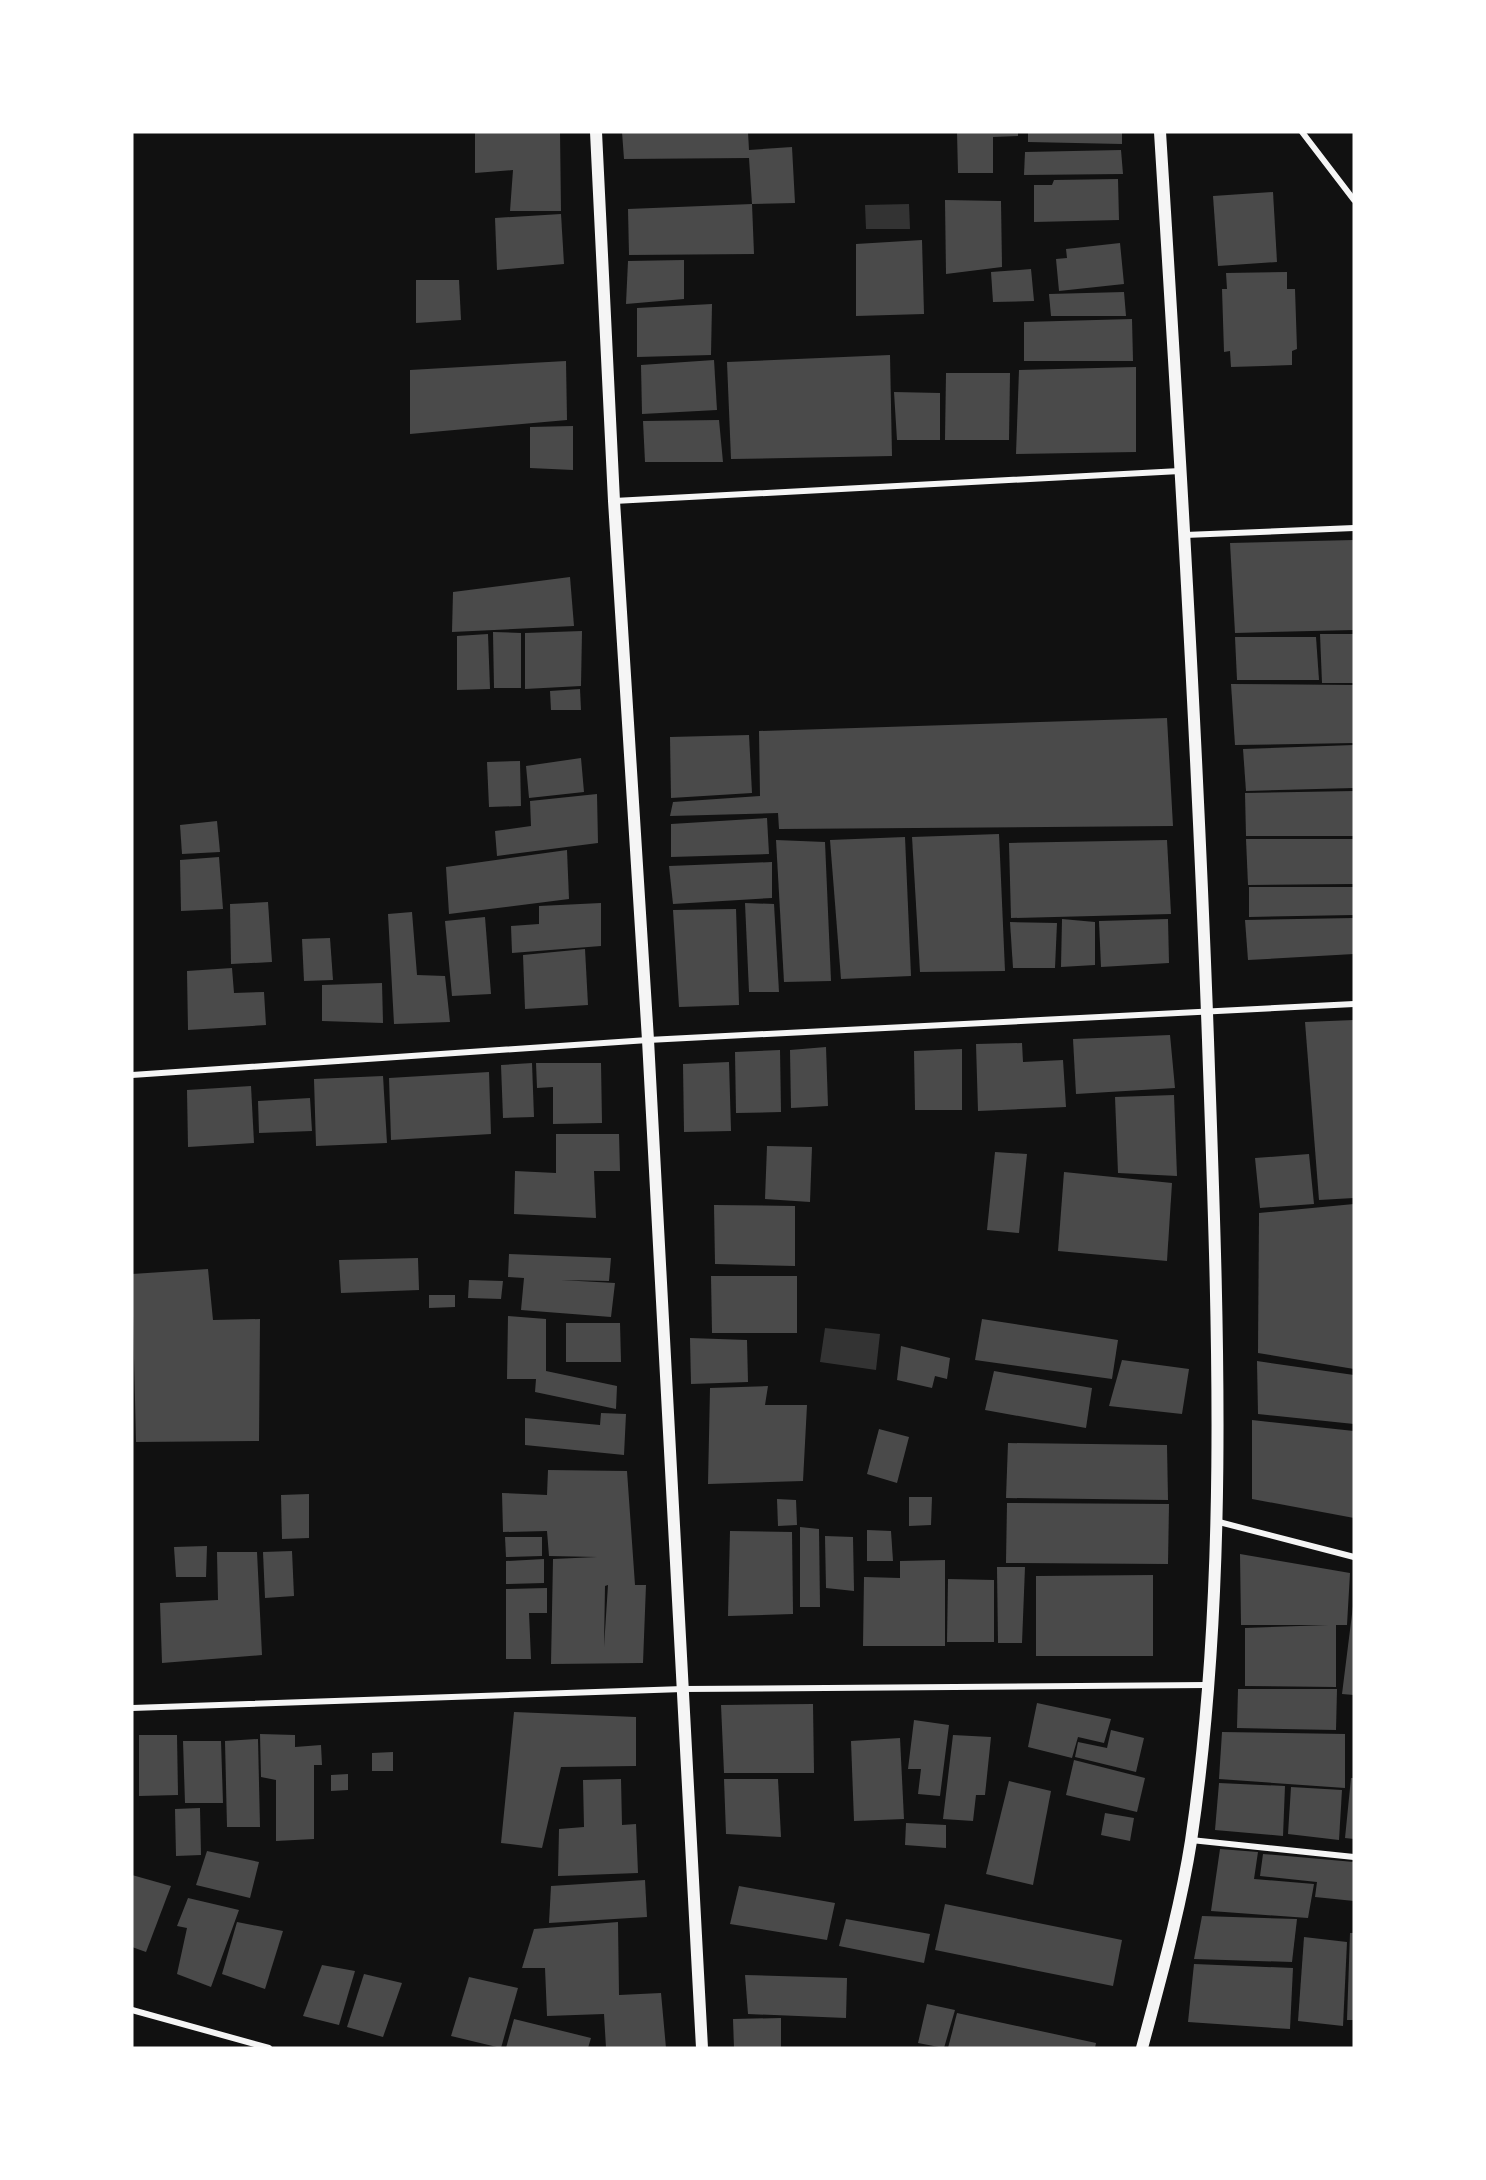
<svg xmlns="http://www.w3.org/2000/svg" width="1486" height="2180" font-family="'Alegreya Sans',sans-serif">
<rect width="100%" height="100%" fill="#111"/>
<!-- water -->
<g fill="#333">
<polygon points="909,204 910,229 866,229 865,205"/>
<polygon points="825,1328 880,1334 876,1370 820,1362"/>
</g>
<!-- building -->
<g fill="#4a4a4a" fill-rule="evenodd">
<polygon points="475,132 560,132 561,211 510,211 513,170 475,173"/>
<polygon points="622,132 748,132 749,150 792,147 795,203 752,204 749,158 624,159"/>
<polygon points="957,132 1018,132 1018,136 993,137 993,173 958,173"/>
<polygon points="1028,132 1122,132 1122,144 1028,142"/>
<polygon points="1121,150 1123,174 1024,175 1025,152"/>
<polygon points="1118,179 1119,220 1034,222 1034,185 1052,185 1054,180"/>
<polygon points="1273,192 1277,262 1218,266 1213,196"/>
<polygon points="945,200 1001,201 1002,267 946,274"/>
<polygon points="752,204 754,254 629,255 628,209"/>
<polygon points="561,214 564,264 497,270 495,218"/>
<polygon points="922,240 924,314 856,316 856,244"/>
<polygon points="1120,243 1124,284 1059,291 1056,259 1067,258 1066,249"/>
<polygon points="684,260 684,299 626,304 628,261"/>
<polygon points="1031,269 1034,301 993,302 991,272"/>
<polygon points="1287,272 1287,289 1295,289 1297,349 1292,351 1292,365 1231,367 1230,351 1224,352 1222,289 1227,289 1226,273"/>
<polygon points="416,280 459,280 461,320 416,323"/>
<polygon points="1124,292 1126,316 1051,316 1049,294"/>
<polygon points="712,304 711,355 637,357 637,308"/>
<polygon points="1132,319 1133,361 1024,361 1024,322"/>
<polygon points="890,355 892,456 731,459 727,362"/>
<polygon points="714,360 717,410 642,414 641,365"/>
<polygon points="566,361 567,420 410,434 410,370"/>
<polygon points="1136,367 1136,452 1016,454 1019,370"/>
<polygon points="946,373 1010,373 1009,440 945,440"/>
<polygon points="894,392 940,393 940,440 897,440"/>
<polygon points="719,420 723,462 645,462 643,421"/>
<polygon points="573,426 573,470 530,468 530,427"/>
<polygon points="1354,540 1354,630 1235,633 1230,543"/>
<polygon points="570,577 574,626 452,632 453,592"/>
<polygon points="582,631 581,686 525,689 525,633"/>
<polygon points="493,632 521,633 521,688 494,688"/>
<polygon points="488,634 490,689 457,690 457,636"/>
<polygon points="1320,634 1354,634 1354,683 1322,683"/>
<polygon points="1235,637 1316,637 1319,680 1237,680"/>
<polygon points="1231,684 1354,685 1354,743 1235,745"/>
<polygon points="580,689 581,710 551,710 550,691"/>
<polygon points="1167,718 1173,826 779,829 778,813 670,816 673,802 760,796 759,731"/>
<polygon points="749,735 752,793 671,798 670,737"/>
<polygon points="1354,745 1354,788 1246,791 1243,749"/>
<polygon points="581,758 584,792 529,798 526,766"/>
<polygon points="520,761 521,806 489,807 487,762"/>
<polygon points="1354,791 1354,836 1246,836 1245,793"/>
<polygon points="597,794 598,843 497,856 495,831 531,826 530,801"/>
<polygon points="767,818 769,854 671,857 671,824"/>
<polygon points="217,821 220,852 182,854 180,825"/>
<polygon points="999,834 1005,971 920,972 912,837"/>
<polygon points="905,837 911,976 841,979 830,840"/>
<polygon points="1246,839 1354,839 1354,884 1248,885"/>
<polygon points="776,840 825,842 831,981 784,982"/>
<polygon points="1167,840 1171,914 1011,918 1009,843"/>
<polygon points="567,850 569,899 449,914 446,867"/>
<polygon points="219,857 223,909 181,911 180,860"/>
<polygon points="772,862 772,898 673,904 669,866"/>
<polygon points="1249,887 1354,887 1354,915 1249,917"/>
<polygon points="268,902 272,962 231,964 230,904"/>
<polygon points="601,903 601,946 512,953 511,926 539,924 539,906"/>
<polygon points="745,903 774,904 779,992 749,992"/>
<polygon points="736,909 739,1005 679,1007 673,910"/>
<polygon points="412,912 417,975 445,976 450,1022 394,1024 388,914"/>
<polygon points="485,917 491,994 452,996 445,921"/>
<polygon points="1354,918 1354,954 1248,960 1245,920"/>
<polygon points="1062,919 1095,922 1095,965 1061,967"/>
<polygon points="1168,919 1169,963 1101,967 1099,921"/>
<polygon points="1010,922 1057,923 1055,968 1013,968"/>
<polygon points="330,938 333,980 304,981 302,939"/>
<polygon points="585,949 588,1005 525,1009 523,955"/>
<polygon points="232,968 234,993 264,992 266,1025 188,1030 187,971"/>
<polygon points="382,983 383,1023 322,1021 322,985"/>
<polygon points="1354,1020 1354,1198 1319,1200 1305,1022"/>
<polygon points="1170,1035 1175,1088 1076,1094 1073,1039"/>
<polygon points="1022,1043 1023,1062 1063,1060 1066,1107 978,1111 976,1044"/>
<polygon points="826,1047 828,1106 791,1108 790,1050"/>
<polygon points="962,1049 962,1110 915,1110 914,1051"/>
<polygon points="780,1050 781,1112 736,1113 735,1052"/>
<polygon points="729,1062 731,1131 684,1132 683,1064"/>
<polygon points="532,1063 534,1117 503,1118 501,1065"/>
<polygon points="536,1063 601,1063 602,1123 553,1124 553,1087 537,1088"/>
<polygon points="489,1072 491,1134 391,1140 389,1078"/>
<polygon points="383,1076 387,1143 316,1146 314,1079"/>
<polygon points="251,1086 254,1143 188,1147 187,1090"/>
<polygon points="1174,1095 1177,1176 1118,1173 1115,1097"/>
<polygon points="310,1098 312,1131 259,1133 258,1101"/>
<polygon points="556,1134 619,1134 620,1171 594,1171 596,1218 514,1214 515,1171 556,1173"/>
<polygon points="767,1146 812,1147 810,1202 765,1199"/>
<polygon points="995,1152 1027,1154 1019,1233 987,1230"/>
<polygon points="1309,1154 1314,1204 1260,1208 1255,1158"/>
<polygon points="1064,1172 1172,1183 1167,1261 1058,1251"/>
<polygon points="1354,1204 1354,1369 1258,1353 1259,1213"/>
<polygon points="714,1205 795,1206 795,1266 715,1264"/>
<polygon points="509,1254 611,1258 609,1281 561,1280 615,1283 611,1317 521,1310 524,1278 508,1277"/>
<polygon points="418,1258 419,1290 341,1293 339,1260"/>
<polygon points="208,1269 213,1320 260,1319 259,1441 136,1442 132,1274"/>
<polygon points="711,1276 797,1276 797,1333 712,1333"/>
<polygon points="469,1280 503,1281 501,1299 468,1298"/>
<polygon points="429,1295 455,1295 455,1307 429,1308"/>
<polygon points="508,1316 546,1319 546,1371 617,1386 616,1409 535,1392 536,1379 507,1379"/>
<polygon points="982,1319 1118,1340 1112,1379 975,1360"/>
<polygon points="566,1323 620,1323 621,1362 566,1362"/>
<polygon points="690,1338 747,1340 748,1382 691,1384"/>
<polygon points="901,1346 950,1358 947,1379 935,1376 932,1388 897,1380"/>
<polygon points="1122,1360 1189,1369 1182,1414 1109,1406"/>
<polygon points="1257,1361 1354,1375 1354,1424 1258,1414"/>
<polygon points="994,1371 1092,1388 1086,1428 985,1410"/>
<polygon points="768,1386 765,1405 807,1405 803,1481 708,1484 710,1388"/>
<polygon points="601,1413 626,1414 624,1455 525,1445 525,1418 600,1425"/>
<polygon points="1252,1420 1354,1431 1354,1518 1252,1499"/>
<polygon points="879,1429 909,1437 897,1483 867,1474"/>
<polygon points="1008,1443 1167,1445 1168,1500 1006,1498"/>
<path d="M548,1470l79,1 8,114h11l-3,78 -92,1 2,-105 44,-2 -48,-1 -2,-25 -44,1 -1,-39 45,2zM608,1585l-4,62 1,-61z"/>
<polygon points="309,1494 309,1538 282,1539 281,1495"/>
<polygon points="909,1497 932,1497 931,1525 909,1526"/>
<polygon points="777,1499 796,1500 797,1525 778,1526"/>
<polygon points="1007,1503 1169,1504 1168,1564 1006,1563"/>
<polygon points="800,1527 819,1529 820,1607 800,1607"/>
<polygon points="867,1530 891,1531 893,1561 867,1561"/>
<polygon points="730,1531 792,1532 793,1614 728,1616"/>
<polygon points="825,1536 853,1537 854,1591 826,1588"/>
<polygon points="505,1537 542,1537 542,1556 506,1557"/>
<polygon points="207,1546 206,1577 176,1577 174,1547"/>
<polygon points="292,1551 294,1596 265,1598 263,1552"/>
<polygon points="217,1552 257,1552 262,1655 162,1663 160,1603 218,1600"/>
<polygon points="1240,1554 1350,1573 1347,1625 1336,1625 1336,1687 1245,1686 1245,1628 1328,1625 1241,1625"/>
<polygon points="544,1559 544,1583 506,1584 506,1561"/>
<polygon points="945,1560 945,1646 863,1646 864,1577 900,1578 900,1561"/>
<polygon points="997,1567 1025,1567 1022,1643 998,1643"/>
<polygon points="1153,1575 1153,1656 1036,1656 1036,1576"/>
<polygon points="948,1579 994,1580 994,1642 947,1642"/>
<polygon points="547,1588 547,1613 529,1613 531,1659 506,1659 506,1589"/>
<polygon points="1353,1606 1354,1607 1354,1695 1342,1694"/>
<polygon points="1238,1689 1337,1689 1336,1730 1237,1728"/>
<polygon points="1037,1703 1111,1719 1104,1743 1078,1737 1072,1758 1028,1747"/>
<polygon points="813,1704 814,1773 724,1773 721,1705"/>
<polygon points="514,1712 636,1717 636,1766 561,1767 542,1848 501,1843"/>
<polygon points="914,1720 949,1725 940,1796 918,1794 921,1769 908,1769"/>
<polygon points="1111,1730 1144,1738 1136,1772 1075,1757 1078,1742 1107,1748"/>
<polygon points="1222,1732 1345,1734 1345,1788 1219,1779"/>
<polygon points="260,1734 295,1735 295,1747 321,1745 322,1765 314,1765 314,1839 276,1841 276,1780 261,1777"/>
<polygon points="139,1735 177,1735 178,1795 139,1796"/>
<polygon points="953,1735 991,1737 985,1795 976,1795 973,1821 943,1819"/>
<polygon points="900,1738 904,1819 854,1821 851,1741"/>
<polygon points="258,1739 260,1827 227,1827 225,1741"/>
<polygon points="183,1741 221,1741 223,1803 185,1803"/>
<polygon points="393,1752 393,1771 372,1771 372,1753"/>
<polygon points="1074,1760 1145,1778 1137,1812 1066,1795"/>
<polygon points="348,1774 348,1790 331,1791 331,1775"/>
<polygon points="1351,1778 1354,1778 1354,1839 1345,1838"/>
<polygon points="621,1779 622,1825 636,1824 638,1873 558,1876 559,1829 584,1827 583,1780"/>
<polygon points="724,1779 778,1779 781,1837 726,1834"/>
<polygon points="1009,1781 1051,1791 1033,1885 986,1874"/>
<polygon points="1219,1783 1285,1786 1283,1836 1215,1830"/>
<polygon points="1291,1787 1342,1790 1339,1840 1288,1834"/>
<polygon points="200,1808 201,1855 176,1856 175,1809"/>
<polygon points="1105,1813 1134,1818 1130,1841 1101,1835"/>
<polygon points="906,1823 946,1825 946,1848 905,1845"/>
<polygon points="1220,1849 1258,1852 1254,1879 1314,1884 1308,1918 1211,1911"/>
<polygon points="207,1851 259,1862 250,1898 196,1885"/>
<polygon points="1263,1854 1354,1862 1354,1901 1315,1897 1317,1882 1260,1876"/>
<polygon points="132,1875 171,1886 146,1952 132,1947"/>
<polygon points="645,1880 647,1917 549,1923 551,1886"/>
<polygon points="739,1886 835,1903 827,1940 730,1924"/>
<polygon points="188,1898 239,1910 211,1987 177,1974 187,1928 177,1926"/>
<polygon points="945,1904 1122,1940 1113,1986 935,1950"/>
<polygon points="1202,1916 1297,1919 1292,1962 1194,1959"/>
<polygon points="846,1919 930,1934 924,1963 839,1946"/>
<polygon points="237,1922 283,1931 265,1989 222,1974"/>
<polygon points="618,1922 619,1995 661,1993 666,2048 606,2048 604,2014 547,2016 545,1968 522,1968 534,1929"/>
<polygon points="1350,1933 1354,1933 1354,2020 1347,2020"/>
<polygon points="1304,1937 1347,1942 1343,2026 1298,2021"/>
<polygon points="1194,1964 1293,1968 1290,2029 1188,2022"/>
<polygon points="322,1965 355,1971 339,2025 303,2016"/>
<polygon points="364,1974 402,1983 383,2037 347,2027"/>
<polygon points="745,1975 847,1978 846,2018 748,2014"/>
<polygon points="469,1977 518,1988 501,2048 451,2036"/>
<polygon points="927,2004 955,2010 944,2048 918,2043"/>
<polygon points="957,2013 1096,2043 1095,2048 948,2048"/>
<polygon points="781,2018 781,2048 734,2048 733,2019"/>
<polygon points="514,2019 591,2038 588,2048 506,2048"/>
</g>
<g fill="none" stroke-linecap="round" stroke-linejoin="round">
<!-- minor -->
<g stroke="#f5f5f5" stroke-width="6">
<polyline points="1302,132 1354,200"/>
<polyline points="614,501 1180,471"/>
<polyline points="1185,535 1354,528"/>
<polyline points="132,1075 648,1040 1354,1004"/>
<polyline points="1215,1521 1354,1557"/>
<polyline points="132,1708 683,1689 1207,1685"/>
<polyline points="1191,1840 1354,1857"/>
<polyline points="132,2010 269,2048"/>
</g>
<!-- secondary -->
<g stroke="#f5f5f5" stroke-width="12">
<polyline points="596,132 614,501 648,1040 702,2048"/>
<path d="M1142,2048c18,-68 38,-137 49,-207 39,-262 26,-538 17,-801 -11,-303 -29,-606 -48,-908"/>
</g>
</g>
<!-- border -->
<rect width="1486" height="2180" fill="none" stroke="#ffffff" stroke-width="267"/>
</svg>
